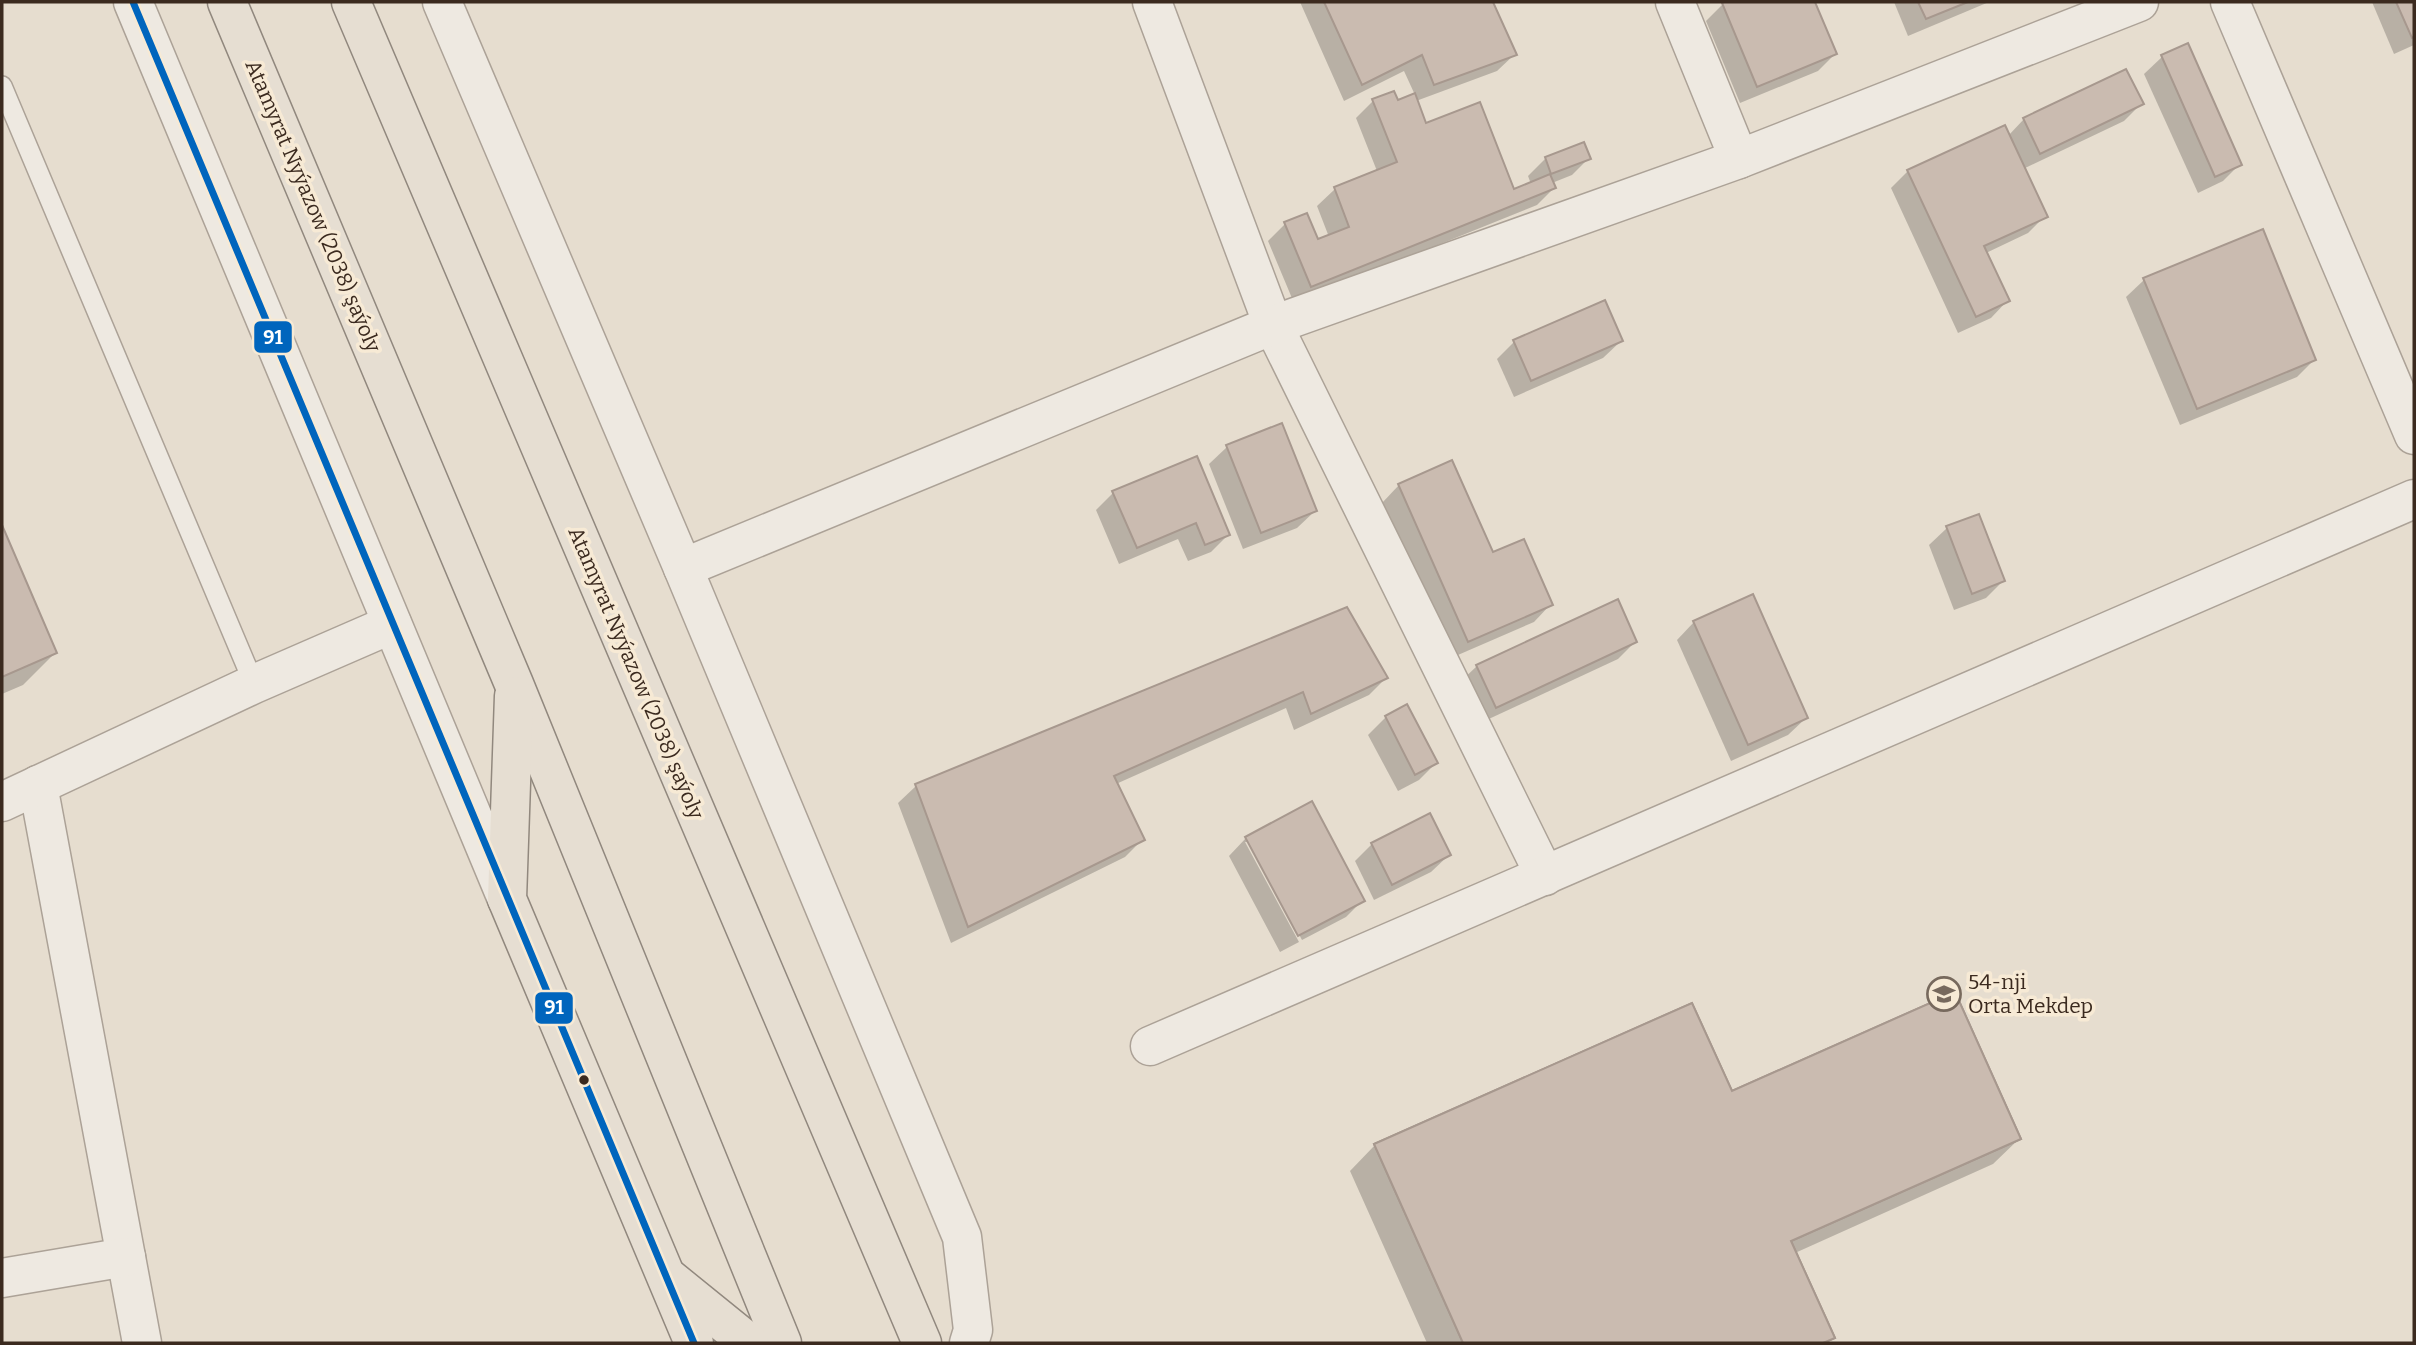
<svg xmlns="http://www.w3.org/2000/svg" width="2416" height="1345" font-family="Bitter,serif">
<rect width="100%" height="100%" fill="#e6ddcf"/>
<!-- shadow -->
<g fill="#0003">
<polygon points="1300,2 1491,2 1515,54 1497,71 1416,101 1425,126 1513,191 1531,184 1528,176 1545,159 1583,144 1589,158 1572,175 1552,183 1554,188 1537,205 1294,303 1268,241 1285,224 1318,242 1329,237 1317,206 1335,189 1377,171 1356,118 1373,101 1398,102 1415,95 1404,71 1344,101"/>
<polygon points="1729,2 1813,2 1835,54 1818,71 1740,103 1706,21 1723,4"/>
<polygon points="1894,2 1989,2 1908,36"/>
<polygon points="2372,2 2414,2 2414,45 2394,54"/>
<polygon points="2188,45 2240,164 2223,181 2198,193 2144,74 2162,57"/>
<polygon points="2142,103 2124,121 2023,169 2045,216 2028,233 1986,253 2008,300 1991,318 1958,333 1891,188 1908,171 2008,136 2024,119"/>
<polygon points="2262,231 2314,360 2297,377 2180,425 2126,297 2144,280"/>
<polygon points="1621,341 1603,358 1514,397 1497,359 1514,342"/>
<polygon points="1227,447 1315,511 1297,528 1243,549 1209,464"/>
<polygon points="1399,485 1492,554 1551,604 1534,622 1451,658 1382,503"/>
<polygon points="1113,493 1228,535 1211,552 1188,561 1178,539 1119,564 1096,510"/>
<polygon points="1978,516 2003,581 1986,598 1954,610 1929,545 1947,528"/>
<polygon points="2,529 55,653 23,685 2,694"/>
<polygon points="1617,601 1635,642 1618,659 1478,724 1459,683 1477,666"/>
<polygon points="1346,609 1386,678 1369,695 1294,730 1286,708 1116,784 1143,839 1125,857 951,943 898,803 916,786"/>
<polygon points="1694,622 1806,718 1788,735 1731,761 1677,640"/>
<polygon points="1406,707 1436,763 1419,780 1398,791 1368,735 1386,717"/>
<polygon points="1246,838 1363,900 1346,917 1302,940 1249,842 1245,842 1299,942 1280,952 1229,856"/>
<polygon points="1372,844 1449,855 1431,872 1374,900 1355,861"/>
<polygon points="1731,1093 2019,1139 1993,1164 1795,1253 1833,1338 1827,1343 1427,1343 1350,1171 1375,1145"/>
</g>
<!-- building -->
<g fill="#cabbb0" stroke="#a7988e" stroke-width="2" fill-rule="evenodd">
<polygon points="1324,2 1493,2 1517,55 1434,85 1422,55 1362,85"/>
<polygon points="1724,2 1815,2 1837,54 1757,87 1722,3"/>
<polygon points="1918,2 1968,2 1926,19"/>
<polygon points="2396,2 2414,2 2414,37 2412,38"/>
<polygon points="2188,43 2242,165 2215,177 2161,55"/>
<polygon points="2126,69 2144,104 2040,154 2023,118"/>
<polygon points="1394,91 1398,100 1415,93 1426,123 1480,102 1514,189 1550,174 1556,188 1311,287 1284,222 1307,213 1318,239 1349,227 1334,187 1397,162 1372,99"/>
<polygon points="2005,125 2048,217 1984,246 2010,301 1976,317 1907,170"/>
<polygon points="1584,142 1591,159 1551,174 1545,157"/>
<polygon points="2263,229 2316,360 2197,409 2143,278"/>
<polygon points="1605,300 1623,341 1531,381 1513,340"/>
<polygon points="1282,423 1317,511 1261,533 1226,445"/>
<polygon points="1197,456 1230,535 1205,545 1196,523 1137,548 1112,491"/>
<polygon points="1452,460 1493,552 1524,539 1553,605 1468,642 1398,484"/>
<polygon points="1979,514 2005,581 1972,594 1946,526"/>
<polygon points="2,525 57,653 2,677"/>
<polygon points="1753,594 1808,718 1748,745 1693,621"/>
<polygon points="1618,599 1637,642 1496,708 1476,665"/>
<polygon points="1347,607 1388,678 1311,714 1303,692 1114,776 1145,840 968,927 915,784"/>
<polygon points="1407,704 1438,763 1415,775 1385,716"/>
<polygon points="1312,801 1365,901 1298,936 1245,837"/>
<polygon points="1430,813 1451,855 1392,885 1371,843"/>
<path d="M1955,992l66,147 -230,102 44,97 -12,5h-360l-89,-199 318,-141 40,88zM1652,1134l62,135 -158,67 -61,-135z"/>
<polygon points="1955,992 2021,1139 1791,1241 1835,1338 1823,1343 1463,1343 1374,1144 1692,1003 1732,1091"/>
</g>
<g fill="none" stroke-linecap="round" stroke-linejoin="round">
<!-- lane casing -->
<g stroke="#aca297" stroke-width="22">
<polyline id="lane" points="2,86 254,684"/>
</g>
<!-- street casing -->
<g stroke="#aca297" stroke-width="41">
<g id="street">
<polyline points="133,2 507,899"/>
<polyline points="442,2 683,568 962,1237 973,1330 969,1343"/>
<polyline points="1152,2 1273,325 1545,876"/>
<polyline points="1675,2 1739,159"/>
<polyline points="2230,2 2414,435"/>
<polyline points="683,568 1273,325 1739,159 2139,2"/>
<polyline points="38,785 142,1343"/>
<polyline points="2,802 254,684 392,624"/>
<polyline points="1150,1046 2414,499"/>
<polyline points="2,1278 126,1257"/>
</g>
</g>
<!-- primary casing -->
<g stroke="#91887e" stroke-width="41">
<g id="primary">
<polyline points="227,2 514,684 782,1343"/>
<polyline points="351,2 922,1343"/>
<polyline points="514,696 507,899 694,1343"/>
<polyline points="670,1279 749,1343"/>
</g>
</g>
<!-- lane -->
<use href="#lane" stroke="#eee9e1" stroke-width="19"/>
<!-- street -->
<use href="#street" stroke="#eee9e1" stroke-width="38"/>
<!-- primary -->
<use href="#primary" stroke="#e6ded2" stroke-width="38"/>
<!-- bus-1 casing -->
<g stroke="#f7ead5" stroke-width="12">
<polyline id="bus-1" points="133,2 694,1343"/>
</g>
<!-- bus-1 -->
<use href="#bus-1" stroke="#0065bd" stroke-width="7"/>
</g>
<!-- icons -->
<defs>
<g id="school-ring" transform="scale(1.75)"><circle r="9.5" fill="#f7ead5" stroke="#77695d" stroke-width="1.5"/><path d="M0-5L7-2L0 1L-7-2ZM-4 1L0 2.5L4 1V4Q0 6-4 4Z" fill="#77695d"/></g>
</defs>
<g fill-rule="evenodd">
<use href="#school-ring" x="1944" y="994"/>
</g>
<!-- markers -->
<circle fill="#3b2a1f" stroke="#f7ead5" stroke-width="2.5" cx="584" cy="1080" r="6"/>
<g text-anchor="middle" stroke-width="7" stroke-linejoin="round" paint-order="stroke">
<!-- street labels -->
<g font-size="21" fill="#3b2a1f" stroke="#f7ead5">
<text transform="translate(313 206) rotate(67)" y="7">Atamyrat Nyýazow (2038) şaýoly</text>
<text transform="translate(636 673) rotate(67)" y="7">Atamyrat Nyýazow (2038) şaýoly</text>
</g>
<!-- poi labels -->
<g font-size="21" fill="#3b2a1f" stroke="#f7ead5" text-anchor="start">
<text x="1968" y="989">54-nji<tspan x="1968" dy="24">Orta Mekdep</tspan></text>
</g>
</g>
<g stroke="#f7ead5" stroke-width="2.5">
<rect x="253" y="320" width="40" height="34" rx="7" fill="#0065bd"/>
<rect x="534" y="991" width="40" height="34" rx="7" fill="#0065bd"/>
</g>
<g font-size="19" text-anchor="middle" font-weight="bold" fill="#fff">
<text x="273" y="344">91</text>
<text x="554" y="1014">91</text>
</g>
<!-- border -->
<rect width="2416" height="1345" fill="none" stroke="#3b2a1f" stroke-width="7"/>
</svg>
